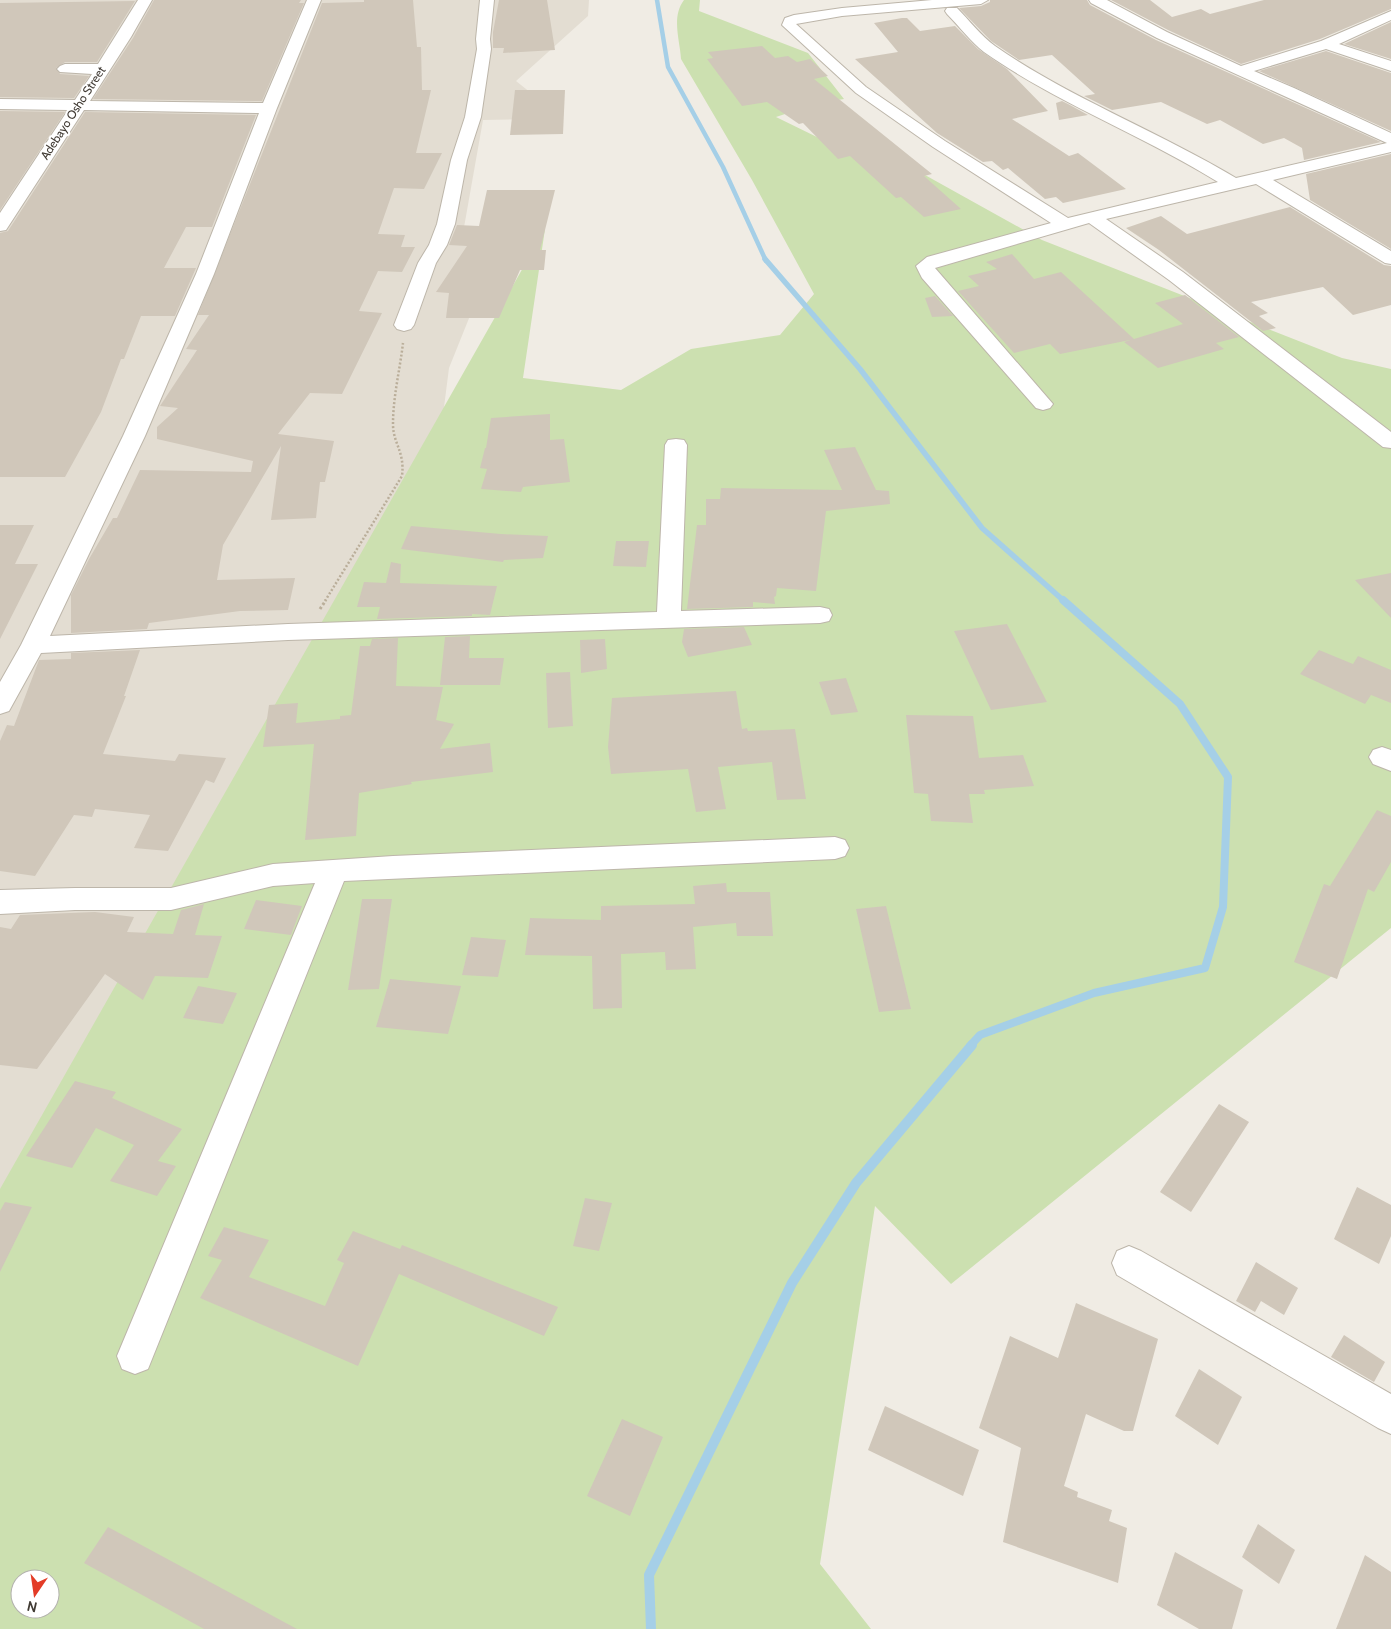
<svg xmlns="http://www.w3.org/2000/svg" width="1391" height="1629" font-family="Cabin,sans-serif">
<rect width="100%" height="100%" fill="#f0ece4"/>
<!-- residential -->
<polygon fill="#e3ddd2" points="0,0 589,0 588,16 516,81 541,101 532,119 483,120 463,233 492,261 449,368 431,509 0,1386"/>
<!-- green -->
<path fill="#cce0b0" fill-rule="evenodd" d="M684,0h16l-1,11 109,42 36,46 -26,4 -42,14 45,22 95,31 126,70 300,118 49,11v559l-440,356 -76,-78 -55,358 51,65h-871v-440l545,-960 -22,149 98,12 70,-41 89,-14 34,-41 -62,-114 -71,-121c-1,-19 -10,-42 3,-59zM20,1579h30v30h-30z"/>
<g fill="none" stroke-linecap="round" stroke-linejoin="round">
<!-- stream-far3 -->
<polyline stroke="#a5cfe7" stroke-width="4.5" points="657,0 668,67 723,167 766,261"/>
<!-- stream-far2 -->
<polyline stroke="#a5cfe7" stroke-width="5.5" points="765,259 860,369 982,528 1064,601"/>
<!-- stream-far1 -->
<polyline stroke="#a5cfe7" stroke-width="8" points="970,1046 980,1035 1094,993 1205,968 1223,907 1228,777 1180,704 1063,600"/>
<!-- stream -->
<polyline stroke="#a5cfe7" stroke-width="10" points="651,1629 649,1575 792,1283 856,1183 972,1045"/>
</g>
<!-- building -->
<g fill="#d0c7ba">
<polygon points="154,0 301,0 299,3 304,3 262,101 93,99 133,38"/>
<polygon points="364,0 413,0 417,47 421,47 422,90 431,90 416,153 442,153 424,189 394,188 378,234 405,235 401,247 415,247 402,272 378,271 359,311 382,313 342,394 310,393 278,434 334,441 325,482 320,482 316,518 271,520 281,446 223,545 217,580 295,578 288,610 240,611 149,623 147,629 71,633 71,595 89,559 113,518 117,518 140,470 251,472 253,461 157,439 157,427 178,408 160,406 197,350 186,349 209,315 198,315 322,3 364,2"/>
<polygon points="499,0 547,0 555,50 503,53 504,48 493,48 493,32"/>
<polygon points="990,0 1087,0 1090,5 1156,40 1381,142 1304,160 1302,148 1284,138 1263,144 1220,120 1207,124 1161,102 1112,110 1084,96 1095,94 1052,55 1019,60 991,41 959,8 981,6 990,2"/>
<polygon points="1111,0 1150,0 1172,17 1201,9 1210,14 1264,0 1391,0 1391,9 1320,39 1241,64 1168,30"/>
<polygon points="135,1 97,62 65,62 56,68 60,74 89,76 74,98 0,97 0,3"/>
<polygon points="902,18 907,18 920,31 955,26 978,49 1007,69 1048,111 1012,119 1069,156 1078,153 1126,189 1063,203 1056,197 1045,199 1008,168 1003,170 992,161 983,162 937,133 855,59 898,52 874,23"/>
<polygon points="1391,22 1391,59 1344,44"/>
<polygon points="762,46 775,58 788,56 797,62 810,59 828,76 814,79 932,174 924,176 961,209 924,217 901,197 896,198 850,156 838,159 803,123 799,124 767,102 742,106 707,59 713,58 708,52"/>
<polygon points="1326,51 1391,73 1391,131 1259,71"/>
<polygon points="515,90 565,90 563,134 510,135"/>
<polygon points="1062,101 1070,105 1088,115 1059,120 1056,103"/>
<polygon points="0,111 65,112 0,210"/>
<polygon points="85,112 256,115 212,227 186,227 164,268 196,268 175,316 141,316 124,359 121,359 101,412 65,477 0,477 0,233 8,231"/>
<polygon points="1391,154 1391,249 1310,200 1306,174"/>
<polygon points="487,190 555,190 540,250 546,250 544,270 520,270 499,318 446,318 449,293 436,292 467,246 449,245 457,225 479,226"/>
<polygon points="1290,207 1384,265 1391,266 1391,305 1353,315 1323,287 1251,302 1268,313 1259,316 1276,328 1263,331 1159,250 1126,228 1161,216 1187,234"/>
<polygon points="1012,254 1034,279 1061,272 1134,339 1183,324 1155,303 1185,295 1239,337 1216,343 1224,349 1158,368 1124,342 1130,340 1060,354 1050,344 1014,353 958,291 979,286 968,276 997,269 986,262"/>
<polygon points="935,296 953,316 932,317 925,298"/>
<polygon points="550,414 550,440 564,439 570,482 523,487 521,492 481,489 487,469 480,468 485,448 486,448 491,418"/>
<polygon points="855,447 876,490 889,491 890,504 826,511 816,591 777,588 776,596 774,597 775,604 753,602 753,607 687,609 697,525 706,525 706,499 720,499 721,488 842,490 824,450"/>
<polygon points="0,525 34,525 15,564 38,564 0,639"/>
<polygon points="411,526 501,534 548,536 543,558 504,560 503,562 401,549"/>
<polygon points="616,541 649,541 646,567 613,566"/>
<polygon points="391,562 401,564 400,583 497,586 490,615 472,614 472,616 377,619 380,607 357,607 364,582 386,583"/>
<polygon points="1391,573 1391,618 1355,580"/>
<polygon points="1007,624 1047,702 991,710 954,631"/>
<polygon points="744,627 752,645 688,657 682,642 684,629"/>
<polygon points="470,636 469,658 504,658 500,685 440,685 445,637"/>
<polygon points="398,638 396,686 443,687 436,720 454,724 440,749 490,743 493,772 411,782 412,784 359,793 356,836 305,840 314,744 263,747 269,705 298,703 296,723 340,719 340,716 351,715 360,646 370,646 372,639"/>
<polygon points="605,639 607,669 581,673 580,640"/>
<polygon points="140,650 124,696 126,696 103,754 175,761 179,754 226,758 214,783 206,780 168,851 134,848 150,815 95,809 92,817 74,815 35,876 0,871 0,741 7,725 14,726 39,660 71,659 71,653"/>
<polygon points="1319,650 1353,664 1358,656 1391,670 1391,703 1371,695 1365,704 1300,674"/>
<polygon points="570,672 573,726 548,728 546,673"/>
<polygon points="846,678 858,712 831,715 819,682"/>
<polygon points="736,691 742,729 747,728 748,731 795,729 806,799 777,800 772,762 718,767 726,809 696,812 688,769 611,774 608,747 612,698"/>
<polygon points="906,715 973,716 979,758 1023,755 1034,786 984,790 985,794 969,794 973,823 931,821 928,794 914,793"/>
<polygon points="1377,810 1391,816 1391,862 1374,892 1368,889 1337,979 1294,962 1324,884 1330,886"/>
<polygon points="726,883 727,892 770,892 773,936 737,936 736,923 693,927 696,969 666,970 665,952 621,954 622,1008 593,1009 592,956 525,955 530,918 601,920 601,906 695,904 693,886"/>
<polygon points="362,899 392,899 379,989 348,990"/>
<polygon points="256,900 302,906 291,935 244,929"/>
<polygon points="204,904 195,935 222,936 208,978 155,976 143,1000 105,974 37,1069 0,1065 0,927 11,929 20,915 95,912 134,917 127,932 173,934 181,910"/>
<polygon points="886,906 911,1009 879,1012 856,909"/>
<polygon points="471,937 506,940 498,977 462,975"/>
<polygon points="390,979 461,986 448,1034 376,1027"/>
<polygon points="198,986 237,993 223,1024 183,1018"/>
<polygon points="75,1081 116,1092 112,1098 182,1129 158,1161 176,1166 157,1196 110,1181 134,1145 96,1128 72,1168 26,1156"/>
<polygon points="1219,1104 1249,1122 1191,1212 1160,1192"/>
<polygon points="1357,1187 1391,1205 1391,1236 1379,1264 1334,1239"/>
<polygon points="585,1198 612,1203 599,1251 573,1246"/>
<polygon points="5,1202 32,1207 0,1272 0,1211"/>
<polygon points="224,1227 269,1240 249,1277 325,1306 344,1263 337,1260 353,1231 400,1249 402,1245 558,1307 544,1336 399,1274 358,1366 200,1298 222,1260 208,1256"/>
<polygon points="1256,1262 1298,1288 1284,1315 1261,1301 1255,1312 1236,1301"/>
<polygon points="1076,1303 1158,1339 1133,1431 1124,1431 1086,1414 1064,1486 1078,1492 1077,1497 1112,1510 1109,1521 1127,1528 1118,1583 1003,1542 1021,1448 979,1428 1010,1336 1058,1358"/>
<polygon points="1344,1335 1385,1362 1374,1382 1331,1357"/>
<polygon points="1199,1369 1242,1397 1218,1445 1175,1416"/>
<polygon points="885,1406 979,1450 963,1496 868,1450"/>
<polygon points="622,1419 663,1437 630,1516 587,1496"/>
<polygon points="1258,1524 1295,1550 1279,1584 1242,1557"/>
<polygon points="108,1527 297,1629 204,1629 84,1563"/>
<polygon points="1175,1552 1243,1590 1232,1629 1199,1629 1157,1605"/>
<polygon points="1365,1555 1391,1572 1391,1629 1336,1629"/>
</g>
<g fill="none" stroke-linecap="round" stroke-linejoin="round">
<!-- minor casing -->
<g stroke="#bdb6aa" stroke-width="2">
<g id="minor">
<polygon points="138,0 152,0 131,37 90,101 263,103 307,0 321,0 277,108 214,274 145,436 50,636 288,624 657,612 665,445 668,440 676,439 684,440 687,445 681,611 820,607 829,609 832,615 829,621 820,623 288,640 41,653 9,711 0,714 0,682 21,645 123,436 196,274 259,113 84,110 6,230 0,231 0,213 68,110 0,109 0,99 75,100 92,74 60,72 57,69 60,66 65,64 98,64"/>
<polygon points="480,0 494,0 490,39 491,49 481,117 467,160 455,224 447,245 436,263 414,325 411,329 404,331 397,329 394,325 418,263 429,245 437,224 451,160 465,117 477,49 476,39"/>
<path d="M932,0h56l-7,4 -139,12 -46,8 70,63 79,54 123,77 150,-36c-75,-47 -160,-78 -234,-130 -13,-10 -25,-26 -37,-38l-2,-3 2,-3h10c12,12 24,28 38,38 75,52 163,85 241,132l151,-35 -230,-105 -66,-35 -2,-3h18l60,32 74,34 80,-25 70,-30v9l-52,24 52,17v10l-65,-22 -72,22 40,17 97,45v19l-118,28 118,71v13l-6,-1 -129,-79 -150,35 77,53 208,160v16l-8,-1 -214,-167 -80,-57 -154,45 118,136 -3,4 -7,2 -7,-2 -114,-130 -6,-12 11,-9 124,-34 -118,-76 -77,-54 -74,-68 3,-7 9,-3 48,-7z"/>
<polygon points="1382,747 1391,750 1391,771 1373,764 1369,757 1373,750"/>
<polygon points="835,837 845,840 849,848 845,856 835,859 344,881 148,1369 135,1374 122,1369 117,1356 315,883 273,886 171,910 75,910 0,914 0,890 75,888 171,888 273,864 393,856"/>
<polygon points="1129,1246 1141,1251 1391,1394 1391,1434 1378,1428 1117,1275 1112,1263 1117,1251"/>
</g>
</g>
<!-- path-far1 -->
<path stroke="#baae9a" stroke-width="2.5" stroke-dasharray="2 2" stroke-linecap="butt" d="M325,601l77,-125c3,-25 -9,-32 -9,-52 0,-27 7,-55 10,-81"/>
<!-- path -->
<polyline stroke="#baae9a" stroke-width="3" stroke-dasharray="2.5 2.5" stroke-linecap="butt" points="320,609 326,600"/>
<!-- minor -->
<use href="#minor" fill="#fff" fill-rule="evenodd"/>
</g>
<g text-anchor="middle" stroke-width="4" stroke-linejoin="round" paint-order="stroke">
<!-- far-street labels -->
<g font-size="12" fill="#413b34" stroke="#fff">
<text transform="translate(73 113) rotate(-57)" y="4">Adebayo Osho Street</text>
</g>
</g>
<!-- north arrow -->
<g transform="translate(35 1594) rotate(193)"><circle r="24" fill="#ffffff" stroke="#b3b1ae"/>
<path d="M0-4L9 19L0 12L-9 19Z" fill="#e33c27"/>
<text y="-8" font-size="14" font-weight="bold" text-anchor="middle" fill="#413b34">N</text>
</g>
</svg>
